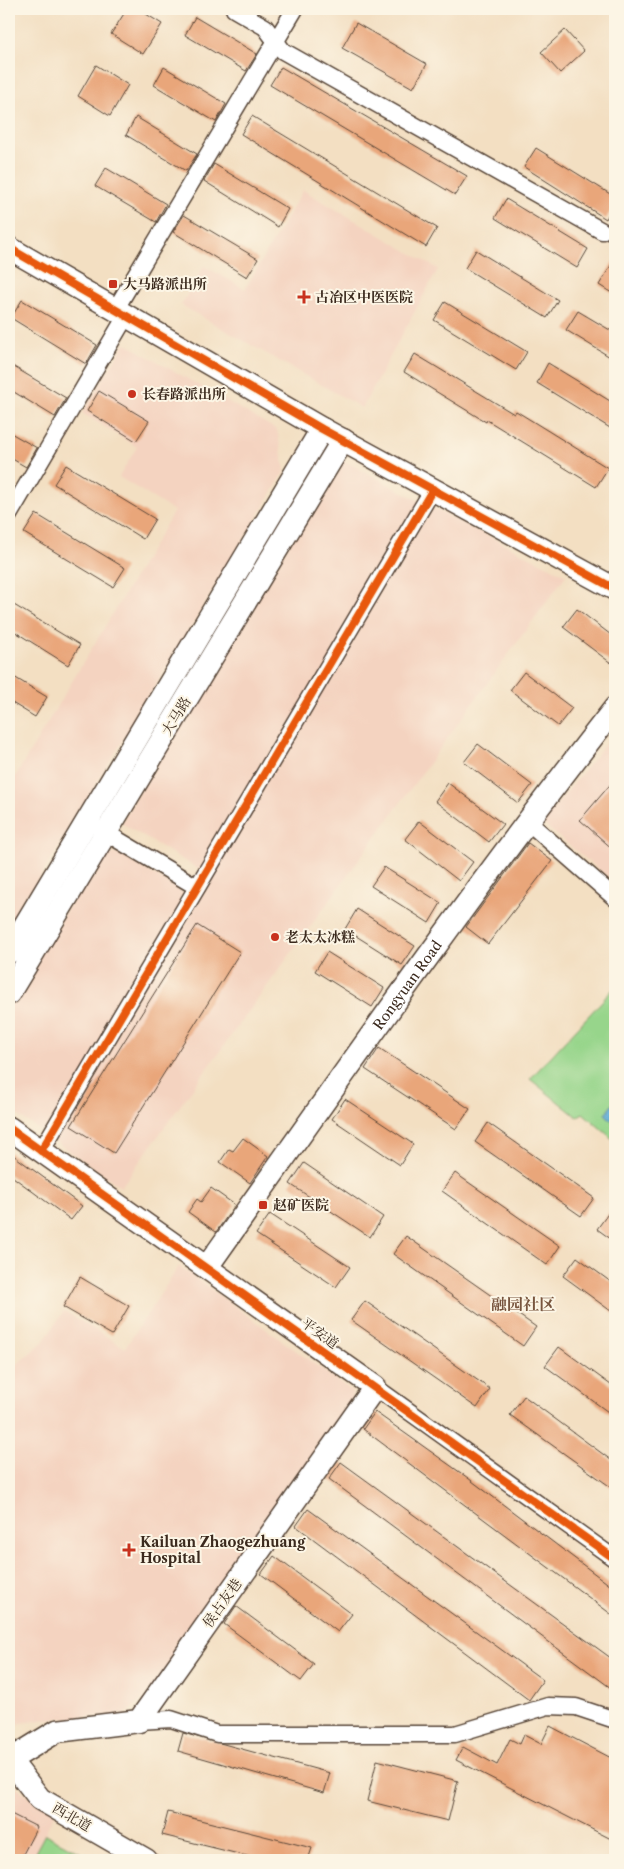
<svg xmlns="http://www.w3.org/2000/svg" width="624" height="1869" font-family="'Libre Caslon Text','Noto Serif SC',serif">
<rect width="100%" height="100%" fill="#fcf5e5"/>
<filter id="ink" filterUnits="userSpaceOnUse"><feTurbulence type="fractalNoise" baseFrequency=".02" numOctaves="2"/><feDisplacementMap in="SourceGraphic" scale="10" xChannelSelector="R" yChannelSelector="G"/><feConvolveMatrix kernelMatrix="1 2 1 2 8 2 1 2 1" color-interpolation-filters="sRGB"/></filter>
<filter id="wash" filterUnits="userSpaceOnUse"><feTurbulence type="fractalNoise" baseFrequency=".0096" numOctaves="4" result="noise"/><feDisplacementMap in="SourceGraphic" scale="20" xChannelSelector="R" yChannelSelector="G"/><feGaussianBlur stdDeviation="1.12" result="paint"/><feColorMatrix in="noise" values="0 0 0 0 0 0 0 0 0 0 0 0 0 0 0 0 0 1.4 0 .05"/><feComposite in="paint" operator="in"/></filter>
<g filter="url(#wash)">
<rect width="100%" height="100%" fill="#f3dfc2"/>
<!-- built -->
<g fill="#f4d3c0">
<polygon points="303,190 438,269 362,408 181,305 204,266 245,289"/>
<polygon points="125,343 277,430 285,471 9,929 9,787 174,511 119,477 137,447 82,413"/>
<polygon points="341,459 425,504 566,575 121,1187 9,1109 9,1006 99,856 119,853 191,897 205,873 121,823"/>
<polygon points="615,732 615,883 542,823"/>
<polygon points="179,1266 353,1392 350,1407 150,1693 124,1715 48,1719 9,1725 9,1371 43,1342 64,1311 125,1348"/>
<polygon points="9,1784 56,1811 31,1860 9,1860"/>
</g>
<!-- green -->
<g fill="#97d58b" stroke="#698054">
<polygon points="615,987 615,1141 583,1113 577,1117 530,1079"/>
<polygon points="45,1834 94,1860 31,1860"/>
</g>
<!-- water -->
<polygon fill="#5eacd7" stroke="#4c6b7a" points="615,1101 615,1123 605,1114"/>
<g id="blocks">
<!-- building -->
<g fill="#e9a67a">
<polygon points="127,9 138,9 162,24 143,54 111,34"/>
<polygon points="195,17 257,54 246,71 185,35"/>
<polygon points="356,23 427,64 413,88 342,48"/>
<polygon points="565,30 584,51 560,73 541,52"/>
<polygon points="96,65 128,85 110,116 78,96"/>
<polygon points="164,67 226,104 216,122 154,85"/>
<polygon points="281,67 467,176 455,195 270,85"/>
<polygon points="252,116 437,228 426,247 241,134"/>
<polygon points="136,117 197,154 186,171 126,135"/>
<polygon points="536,148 615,197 615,203 606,219 524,167"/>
<polygon points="214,164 288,209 278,227 204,181"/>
<polygon points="106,168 166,204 156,222 95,186"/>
<polygon points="506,199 588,249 577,268 495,218"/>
<polygon points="184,215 258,259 247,277 173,232"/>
<polygon points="476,250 558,300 547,318 465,268"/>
<polygon points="615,259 615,295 599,285"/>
<polygon points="22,300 97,345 86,364 11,318"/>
<polygon points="445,302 527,352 516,370 434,320"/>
<polygon points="578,311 615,333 615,360 566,330"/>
<polygon points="415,354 514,414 516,411 608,468 596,487 487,420 486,422 404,372"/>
<polygon points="548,363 615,404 615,431 537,383"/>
<polygon points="9,364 66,398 55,417 9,389"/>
<polygon points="99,391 149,421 136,441 87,411"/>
<polygon points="9,432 37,448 26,467 9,457"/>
<polygon points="66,465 155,519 143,539 54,484"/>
<polygon points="36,514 125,568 113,587 24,533"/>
<polygon points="9,602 80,645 68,665 9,628"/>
<polygon points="577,609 615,638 615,658 611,663 563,627"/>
<polygon points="524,672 572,708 558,726 510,690"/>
<polygon points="9,674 47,697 35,717 9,701"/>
<polygon points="478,744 532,785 518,803 464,762"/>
<polygon points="615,779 615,851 580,820"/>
<polygon points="448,783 503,824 489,842 435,801"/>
<polygon points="419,821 473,862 459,881 405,839"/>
<polygon points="528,843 552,861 488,944 466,927"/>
<polygon points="384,867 441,903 429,923 371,886"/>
<polygon points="357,909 415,946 402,965 345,929"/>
<polygon points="197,925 240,952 114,1153 71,1126"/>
<polygon points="327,952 384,988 372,1007 315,971"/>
<polygon points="379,1048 470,1109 456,1129 365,1069"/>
<polygon points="345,1099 413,1144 400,1165 332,1119"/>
<polygon points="488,1123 594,1198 581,1216 475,1142"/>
<polygon points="243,1138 268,1156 250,1183 220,1162 229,1149 233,1151"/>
<polygon points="9,1152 82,1206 71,1220 9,1174"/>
<polygon points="304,1163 383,1217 370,1237 290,1184"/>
<polygon points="455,1173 560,1246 547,1265 442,1191"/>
<polygon points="211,1188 235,1205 216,1232 188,1212 197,1199 201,1202"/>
<polygon points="615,1204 615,1242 597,1229"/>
<polygon points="270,1214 350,1267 336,1287 256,1234"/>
<polygon points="406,1236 536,1327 523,1346 393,1254"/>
<polygon points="577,1257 615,1285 615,1314 563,1276"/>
<polygon points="80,1277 129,1306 112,1335 63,1307"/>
<polygon points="365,1301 490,1389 477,1408 351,1320"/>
<polygon points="559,1347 615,1388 615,1417 545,1366"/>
<polygon points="524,1396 615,1463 615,1490 510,1415"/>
<polygon points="375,1412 468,1478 615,1589 615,1617 363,1429"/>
<polygon points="341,1462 615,1661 615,1691 329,1479"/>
<polygon points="308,1509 543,1680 529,1700 296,1526"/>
<polygon points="274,1556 352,1614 338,1632 261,1574"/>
<polygon points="236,1606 314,1664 301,1681 224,1624"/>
<polygon points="550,1726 615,1760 615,1841 456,1760 463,1747 497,1765 510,1739 520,1744 524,1735 541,1744"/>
<polygon points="183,1733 330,1773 324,1793 178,1751"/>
<polygon points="377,1760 458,1781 448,1821 367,1801"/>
<polygon points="168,1812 312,1848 308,1860 263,1860 162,1835"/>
<polygon points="9,1813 37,1827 20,1860 9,1860"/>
</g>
</g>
</g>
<g filter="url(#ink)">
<use href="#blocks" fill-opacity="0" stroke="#574537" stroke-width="1"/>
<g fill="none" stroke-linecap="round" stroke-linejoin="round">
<!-- street casing -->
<g stroke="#574537" stroke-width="19">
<g id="street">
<polyline points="234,9 265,27 283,51 602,231"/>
<polyline points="115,310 295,9"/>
<polyline points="9,515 126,316"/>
<polyline points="527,821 615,898"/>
<polyline points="98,828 197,887"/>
<polyline points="41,1151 433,489"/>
<polyline points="375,1387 615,1559"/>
<polyline points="139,1721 171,1719 217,1734 455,1734 548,1706 576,1707 615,1720"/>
</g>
</g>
<!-- secondary casing -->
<g stroke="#574537" stroke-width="25">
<g id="secondary">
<polyline points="9,248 322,429 615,589"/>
<polyline points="9,952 322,429"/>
<polyline points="9,993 343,440"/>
<polyline points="9,1128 375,1387 139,1721 57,1731 10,1760 40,1799 146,1860"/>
<path id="s1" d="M207,1267c133,-188 265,-377 408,-559"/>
</g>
</g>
<!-- street -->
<use href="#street" stroke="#fff" stroke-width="16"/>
<!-- secondary -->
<use href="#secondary" stroke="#fff" stroke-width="22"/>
<!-- cycleway casing -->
<g stroke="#fcf5e5" stroke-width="11">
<g id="cycleway">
<polyline points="9,248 322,429 615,589"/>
<polyline points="9,1128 615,1559"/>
<polyline points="41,1151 433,489"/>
</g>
</g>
<!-- cycleway -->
<use href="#cycleway" stroke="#e8590c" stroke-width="8"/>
</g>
</g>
<!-- markers -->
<g fill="#c8321e" stroke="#fcf5e5" stroke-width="2">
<rect x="108" y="279" width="10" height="10" rx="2.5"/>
<path d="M301.5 289.5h5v5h5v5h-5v5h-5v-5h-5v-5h5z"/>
<circle cx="132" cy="394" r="5"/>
<circle cx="275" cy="937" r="5"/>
<rect x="258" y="1200" width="10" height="10" rx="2.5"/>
<path d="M126.5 1542.5h5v5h5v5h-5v5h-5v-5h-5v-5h5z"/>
</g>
<g text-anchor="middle" stroke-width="4" stroke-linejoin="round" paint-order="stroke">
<!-- poi labels -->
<g font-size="14" font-weight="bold" fill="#3b2a1e" stroke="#fcf5e5" text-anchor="start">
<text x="123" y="289">大马路派出所</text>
<text x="315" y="302">古冶区中医医院</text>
<text x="142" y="399">长春路派出所</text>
<text x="285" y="942">老太太冰糕</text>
<text x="273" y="1210">赵矿医院</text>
<text x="140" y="1547">Kailuan Zhaogezhuang<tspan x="140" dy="16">Hospital</tspan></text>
</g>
<!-- street labels -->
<g font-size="14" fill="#3b2a1e" stroke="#fcf5e5">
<text transform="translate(176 716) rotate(-59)" y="5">大马路</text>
<text dy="5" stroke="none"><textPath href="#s1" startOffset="346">Rongyuan Road</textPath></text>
<text transform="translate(320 1333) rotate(36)" y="5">平安道</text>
<text transform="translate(222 1603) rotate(-55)" y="5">侯占友巷</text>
<text transform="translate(72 1817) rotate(30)" y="5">西北道</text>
</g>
<!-- quarter labels -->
<g font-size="16" font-weight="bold" fill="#78553e" stroke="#fcf5e5">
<text x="523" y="1310">融园社区</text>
</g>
</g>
<!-- margin -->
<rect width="624" height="1869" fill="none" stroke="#fcf5e5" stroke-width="30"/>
</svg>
